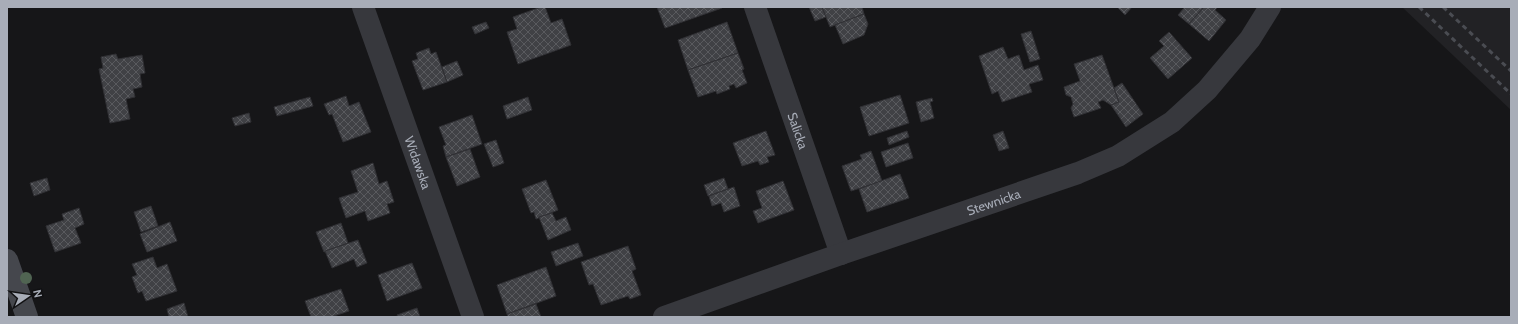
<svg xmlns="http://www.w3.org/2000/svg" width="1518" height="324" font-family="Cabin,sans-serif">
<defs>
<pattern id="building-cross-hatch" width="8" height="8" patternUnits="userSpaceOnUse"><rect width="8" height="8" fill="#404145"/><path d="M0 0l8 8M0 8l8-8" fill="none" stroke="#595a5e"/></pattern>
</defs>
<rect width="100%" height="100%" fill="#161618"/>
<!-- built -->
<polygon fill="#222225" points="1402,7 1511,7 1511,110"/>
<!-- building -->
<g fill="url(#building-cross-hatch)" stroke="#303034">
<polygon points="541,7 545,7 551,23 562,19 571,45 518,64 507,32 517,29 513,17"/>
<polygon points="657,7 722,7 722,8 665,28"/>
<polygon points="809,7 822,7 826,17 815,21"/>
<polygon points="822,7 862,7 864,14 830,27"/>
<polygon points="1117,7 1132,7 1125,15"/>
<polygon points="1185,7 1204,7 1189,24 1178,15"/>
<polygon points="1204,7 1218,7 1215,10 1226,20 1209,41 1189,24"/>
<polygon points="864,14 868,24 864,35 843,44 835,25"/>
<polygon points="486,22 489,28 475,34 472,27"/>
<polygon points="727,22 738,53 688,70 678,40"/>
<polygon points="1031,31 1040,59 1030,62 1021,34"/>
<polygon points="1169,32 1192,58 1168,79 1150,58 1164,46 1159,41"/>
<polygon points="1003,47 1008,59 1019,55 1024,70 1038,65 1043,80 1029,84 1032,92 1002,102 998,91 992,94 979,56"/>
<polygon points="429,48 431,54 436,52 447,82 423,90 412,61 418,59 416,53"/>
<polygon points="738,53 744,69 742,70 747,83 736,88 734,84 729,86 730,89 717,94 716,91 698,97 688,70"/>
<polygon points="116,54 118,59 142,55 145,73 140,74 142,87 133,89 135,97 126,99 130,119 110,123 99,69 103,68 101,57"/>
<polygon points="1102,55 1119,102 1111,105 1103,100 1098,102 1101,108 1074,117 1071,108 1073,104 1071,97 1066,95 1064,87 1080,81 1074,64"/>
<polygon points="457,61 463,75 447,82 442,67"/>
<polygon points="1122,83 1143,114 1126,127 1111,105 1119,102 1114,88"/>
<polygon points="900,95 909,123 869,136 860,107"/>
<polygon points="346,96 349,106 359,102 371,132 343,142 332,114 329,115 324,104"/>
<polygon points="310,97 313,106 277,116 274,107"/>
<polygon points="528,97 532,110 507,119 503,106"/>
<polygon points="932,98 933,101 930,102 934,118 921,122 916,102"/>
<polygon points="249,113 251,122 235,126 232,118"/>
<polygon points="472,115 482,144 446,157 443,146 446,145 439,127"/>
<polygon points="766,131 775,155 767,157 769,162 760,165 758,161 742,166 733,143"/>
<polygon points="907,131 909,137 889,145 887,138"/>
<polygon points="1003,131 1009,148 999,151 993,135"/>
<polygon points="496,140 504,163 493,167 484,144"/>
<polygon points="908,143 913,158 886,167 881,152"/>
<polygon points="470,149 480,177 457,186 446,157"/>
<polygon points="871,151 882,181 851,191 842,166 862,159 860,155"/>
<polygon points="373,163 379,184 387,181 394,202 387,204 390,213 368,221 365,211 346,218 339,198 358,192 351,171"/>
<polygon points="900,174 909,198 867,212 859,189"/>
<polygon points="47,178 50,190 34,196 30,183"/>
<polygon points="724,178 728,189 708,196 704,185"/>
<polygon points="546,180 558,210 536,219 534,212 531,213 522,189"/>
<polygon points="783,181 794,210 758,223 753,211 762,208 756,191"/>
<polygon points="734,187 740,206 724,212 721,203 712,206 709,196"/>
<polygon points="151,206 158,226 141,232 134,212"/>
<polygon points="79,208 84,224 75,228 81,243 55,252 46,226 64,220 62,214"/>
<polygon points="552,213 556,221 566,217 571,230 548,240 539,217"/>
<polygon points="170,222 177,241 147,252 140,234"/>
<polygon points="341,223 348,243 324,252 316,232"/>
<polygon points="358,240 367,263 357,267 354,259 332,268 325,251"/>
<polygon points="578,243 583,256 556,266 551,252"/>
<polygon points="628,246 636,269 632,271 641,295 630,299 628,296 601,305 593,284 589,285 581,262"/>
<polygon points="153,257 157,268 167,264 177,291 146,301 142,291 138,293 132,277 137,275 132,264"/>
<polygon points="412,263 422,288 387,301 378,275"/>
<polygon points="546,267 556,296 507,314 497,285"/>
<polygon points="341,289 349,311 331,317 311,317 305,301"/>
<polygon points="184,303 188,317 169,317 167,309"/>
<polygon points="536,304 541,317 508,317 507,314"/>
<polygon points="417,308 420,317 398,317 397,315"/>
</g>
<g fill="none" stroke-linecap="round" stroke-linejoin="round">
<!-- street -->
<g stroke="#37383d" stroke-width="22">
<path id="s1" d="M363,7l110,310"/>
<path id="s2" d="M755,7l86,247"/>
<path id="s3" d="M664,317l177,-63 237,-81 40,-17 54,-34 35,-32 43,-51 20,-32"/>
</g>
<!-- secondary -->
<polyline stroke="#45474d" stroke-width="22" points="7,260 27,317"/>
<!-- rail -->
<g stroke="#4a4c52" stroke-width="3" stroke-dasharray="5 4" stroke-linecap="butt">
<polyline points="1419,7 1511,94"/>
<polyline points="1443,7 1511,71"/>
</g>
</g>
<!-- trees -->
<circle fill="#506452" cx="26" cy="278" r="6"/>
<g text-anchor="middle" stroke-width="3" stroke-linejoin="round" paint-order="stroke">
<!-- street labels -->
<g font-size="13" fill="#a8adb8" stroke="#111113">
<text dy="5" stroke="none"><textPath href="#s2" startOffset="131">Salicka</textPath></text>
<text dy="5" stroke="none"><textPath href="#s1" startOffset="165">Widawska</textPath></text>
<text dy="5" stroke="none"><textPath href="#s3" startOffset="349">Stewnicka</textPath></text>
</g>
</g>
<!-- border -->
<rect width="1518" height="324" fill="none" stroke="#a8adb8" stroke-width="16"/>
<!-- north arrow -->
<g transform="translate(28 296) rotate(77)" stroke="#111113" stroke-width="3" paint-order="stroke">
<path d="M0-3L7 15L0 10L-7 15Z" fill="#a8adb8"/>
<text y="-6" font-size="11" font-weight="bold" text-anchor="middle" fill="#a8adb8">N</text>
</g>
</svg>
